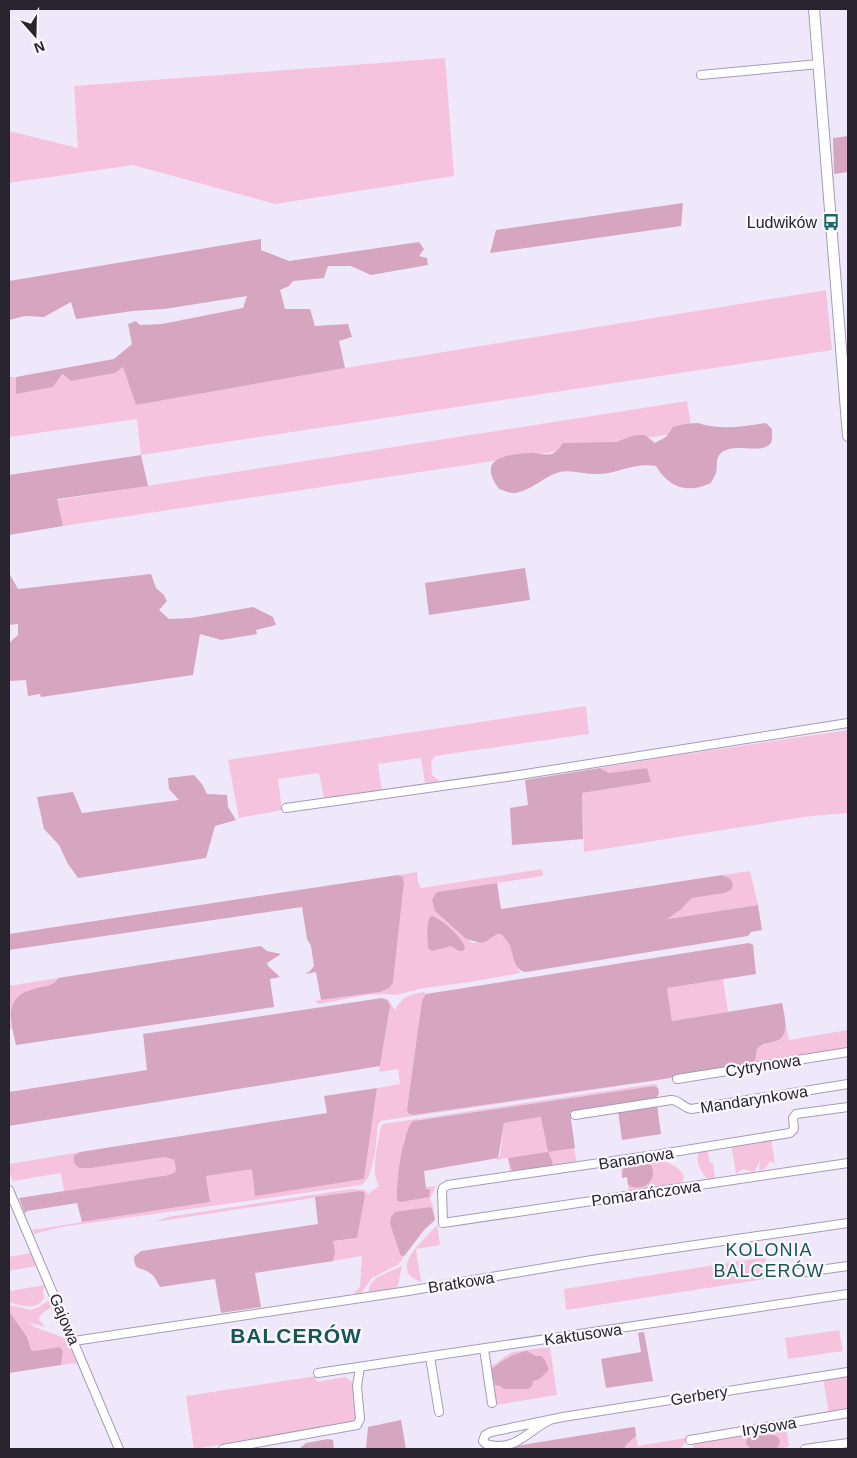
<svg xmlns="http://www.w3.org/2000/svg" width="857" height="1458" font-family="Helvetica,sans-serif">
<rect width="100%" height="100%" fill="#efe8fa"/>
<!-- green -->
<g fill="#f6c3df" fill-rule="evenodd">
<polygon points="445,58 454,176 275,204 133,165 9,183 9,131 78,148 74,86"/>
<polygon points="826,290 832,350 141,455 137,419 9,437 9,377 16,377 16,393 61,374 71,381 115,373 123,366 136,405 345,368"/>
<polygon points="687,401 692,431 63,526 57,500"/>
<polygon points="586,706 589,734 435,756 431,762 432,775 439,781 425,783 421,758 378,764 382,790 324,798 319,773 278,779 282,810 239,818 228,760"/>
<polygon points="848,730 848,813 811,816 584,852 582,793 651,782 647,768 609,773 600,768 665,757"/>
<polygon points="542,869 543,876 437,892 435,911 466,939 473,943 487,941 497,934 501,934 509,944 520,973 470,982 424,988 396,995 386,994 365,995 319,1004 314,1001 380,992 393,983 404,882 403,877 398,875 417,872 418,882 421,888"/>
<polygon points="750,871 758,905 666,919 683,907 692,898 725,893 729,878 722,875"/>
<polygon points="58,978 51,985 27,991 10,1019 12,1029 9,1029 9,986"/>
<polygon points="723,979 728,1012 672,1021 667,988"/>
<path d="M424,992l2,2 -4,6 -15,109 7,6 252,-36 -286,42 -2,4c-2,14 -3,53 -17,60l-300,42 -27,7 -2,-4 178,-28 -4,-26 46,-8 3,27 109,-16 13,-91 23,-4 -2,-15 -19,3 11,-66 -2,-5 -6,-3c9,0 8,7 13,12 8,-14 13,-15 29,-18z"/>
<polygon points="785,1021 789,1040 848,1030 848,1050 755,1063 757,1049 760,1046 777,1041 785,1029"/>
<path d="M654,1084l3,1 1,3 -4,-2 -237,34 -13,18 -7,62 29,-11v-2l10,-1 -6,13 5,13 -3,-4 -2,-1 -37,7 -3,7 15,34 3,-4 -9,13 -27,14 -12,17h-3l-3,-2 6,-6 2,-31 -68,11 -3,-20 66,-9 8,-42 -2,-4 -4,-1 -205,31 14,-5 183,-28 14,1 3,4 11,-8c-9,-15 -1,-40 1,-57l3,-5z"/>
<polygon points="542,1117 548,1152 574,1148 577,1164 510,1174 508,1158 496,1160 500,1155 504,1123"/>
<polygon points="771,1138 775,1164 770,1161 765,1169 761,1170 759,1169 760,1161 754,1172 743,1169 736,1174 731,1144"/>
<path d="M707,1148l3,15h3l2,17h-6c-8,-7 -13,-16 -11,-27z"/>
<polygon points="80,1152 74,1156 79,1168 91,1168 165,1157 174,1160 176,1168 175,1172 169,1175 64,1191 61,1173 13,1181 9,1172 9,1164"/>
<path d="M657,1158c10,4 39,15 21,27l-49,9 -2,-17 -5,1 -2,-17z"/>
<path d="M437,1225l3,20 -24,4 5,33c-35,-13 4,-42 16,-57z"/>
<polygon points="31,1253 37,1266 9,1271 9,1257"/>
<polygon points="765,1257 769,1275 797,1272 798,1274 566,1310 564,1289"/>
<path d="M402,1266l-4,19 -2,4 -27,4c-2,-16 22,-21 33,-27z"/>
<path d="M45,1285l-2,6 1,7c-8,13 -22,8 -35,4v-11z"/>
<path d="M49,1300h4l2,5c-6,4 -15,7 -16,15l6,7 -17,-5 7,5 32,12 11,24 -17,2 2,-13 -4,-5 -24,4 -4,-1 -4,-13 -18,-26v-6l22,5 8,-3z"/>
<polygon points="839,1330 843,1351 788,1359 785,1338"/>
<path d="M550,1347l7,48 -61,10 -6,-38 22,-15zM533,1354l3,2 5,21 -3,3 -5,1 -5,8h-24l-4,-3 -5,-21 14,-8z"/>
<polygon points="848,1374 848,1411 829,1414 823,1378"/>
<polygon points="316,1376 317,1382 345,1377 352,1382 357,1417 352,1423 194,1449 186,1396"/>
<polygon points="786,1426 789,1446 782,1449 693,1449 694,1442 756,1432 777,1431"/>
<polygon points="636,1436 638,1446 691,1437 686,1440 681,1449 649,1448 624,1449 627,1444"/>
</g>
<!-- forest -->
<g fill="#d6a5c0">
<polygon points="848,136 848,172 834,174 833,138"/>
<polygon points="683,203 681,226 490,253 496,230"/>
<polygon points="261,239 261,250 289,261 419,242 424,249 419,256 427,258 428,265 371,275 351,266 328,266 324,278 293,281 289,286 280,290 285,309 310,309 315,326 348,324 352,337 339,341 345,368 136,405 123,367 115,373 71,381 62,374 53,387 16,394 16,377 114,359 132,344 128,324 136,321 140,325 162,324 243,308 247,296 164,309 133,311 76,319 71,302 44,317 25,316 9,320 9,281"/>
<path d="M698,423c23,8 45,3 68,0l6,6c0,4 1,12 -2,15 -11,11 -37,-3 -50,10 -5,5 -2,12 -4,19 -1,3 -4,7 -5,10 -23,11 -42,5 -55,-17 -21,-4 -37,7 -57,8 -13,1 -27,-5 -39,-2 -16,4 -30,20 -46,21 -5,0 -11,-3 -15,-4 -4,-6 -9,-13 -8,-21 1,-13 32,-15 42,-15 6,1 13,2 19,1 5,-2 8,-7 11,-11l53,-1 16,-6 9,-1h4l10,8 11,-6 7,-10 12,-3z"/>
<polygon points="141,455 148,486 57,499 63,526 9,535 9,475"/>
<polygon points="525,568 530,600 429,615 425,583"/>
<polygon points="9,573 18,589 151,574 156,588 164,595 167,601 159,610 169,619 191,618 253,607 273,617 276,625 256,630 257,634 221,640 200,634 193,675 41,697 40,694 28,696 26,680 9,681 9,643 18,635 18,624 9,625"/>
<polygon points="600,768 609,773 647,768 651,782 582,793 583,839 512,845 510,808 528,805 525,780"/>
<polygon points="194,775 202,784 207,794 227,795 228,807 236,820 215,826 206,858 78,878 68,864 59,845 44,829 37,797 73,792 82,813 179,800 169,789 168,778"/>
<polygon points="398,875 403,877 404,882 393,983 389,988 380,992 321,1000 316,972 305,974 310,971 314,966 311,946 307,939 302,907 9,950 9,934"/>
<path d="M722,875l7,3 4,5 -1,6 -7,4 -33,5 -12,12 -13,9 91,-14 4,25 -11,2 -3,4 -222,36c-13,-2 -12,-18 -17,-28 -2,-3 -5,-7 -8,-10h-4l-10,7 -6,2 -15,-4 -31,-28 -3,-12 5,-7 60,-9 4,26z"/>
<path d="M431,916c9,1 33,23 34,32l-2,3h-4l-8,-5 -19,5 -4,-3c0,-10 -3,-24 3,-32z"/>
<path d="M749,943l4,2 3,29 -89,14 5,33 110,-18c2,11 9,33 -6,38 -5,2 -11,2 -16,5l-3,3 -2,14 -97,17 -245,35 -5,-2 -1,-4 15,-109 4,-6z"/>
<path d="M261,946l6,5 14,3 -14,9 1,3 12,11 -10,2 4,28 -258,38c-3,-15 -11,-37 3,-49 5,-5 15,-7 22,-9 7,-1 13,-2 17,-9z"/>
<polygon points="382,998 388,1001 390,1006 380,1066 9,1126 9,1092 147,1070 143,1034"/>
<path d="M654,1086l4,2 1,6 -3,4 -86,14 5,36 -27,4 5,11 -3,4 -33,5 -5,-1 -4,-13 40,-6 -7,-35 -37,6 -6,35 -74,13 2,18 4,1 -1,7 -29,5 -3,-2c-1,-16 5,-68 16,-79z"/>
<polygon points="377,1088 364,1179 255,1196 252,1169 206,1176 210,1202 82,1222 77,1203 27,1211 25,1214 19,1198 169,1175 175,1172 176,1168 174,1160 165,1157 91,1168 79,1168 74,1163 74,1156 80,1152 327,1113 324,1096"/>
<polygon points="657,1105 661,1134 622,1140 618,1111"/>
<path d="M641,1162l10,3c8,16 -9,28 -23,20l-1,-8 -5,1 1,-9 5,-4z"/>
<path d="M359,1191l5,1 1,4 -8,42 -24,3 2,11 -2,9 -78,12 6,34 -40,6 -6,-34 -55,8c-3,-5 -5,-11 -10,-14 -9,-7 -16,-1 -16,-16l7,-6 177,-27 -3,-27z"/>
<polygon points="430,1207 432,1208 435,1218 434,1221 424,1230 405,1255 401,1256 390,1224 391,1217 395,1212"/>
<polygon points="9,1311 27,1337 31,1350 35,1351 59,1347 62,1349 63,1352 61,1365 9,1373"/>
<polygon points="644,1332 653,1381 606,1388 601,1359 641,1352 638,1333"/>
<path d="M527,1351l9,5h5l4,4 4,10 -11,10 -5,1 -1,5 -4,3h-24l-4,-3 -5,-1 -4,-15c8,-9 24,-17 36,-19z"/>
<polygon points="401,1420 406,1449 366,1449 368,1427"/>
<polygon points="633,1427 635,1427 636,1436 627,1444 624,1449 497,1449"/>
<polygon points="773,1435 778,1437 780,1441 778,1447 773,1449 751,1449 746,1444 747,1439 753,1436"/>
<polygon points="328,1439 333,1440 334,1449 299,1449 306,1443"/>
</g>
<g fill="none" stroke-linecap="round" stroke-linejoin="round">
<!-- street casing -->
<g stroke="#a69bb8" stroke-width="10">
<g id="street">
<polyline points="701,75 819,64"/>
<polyline points="286,808 513,776 848,723"/>
<polyline points="677,1079 848,1052"/>
<polyline points="848,1107 796,1114 793,1118 794,1129 790,1133 655,1155 448,1185 443,1188 442,1191 443,1223 848,1163"/>
<path d="M575,1115l96,-15c9,0 12,8 20,9l157,-25"/>
<polyline points="9,1190 119,1449"/>
<polyline points="798,1273 848,1266"/>
<polyline points="74,1341 408,1291 592,1260 848,1223"/>
<polyline points="484,1349 492,1403"/>
<polyline points="430,1357 439,1412"/>
<polyline points="318,1373 848,1294"/>
<path d="M550,1420c-22,10 -35,33 -64,24l-3,-3 2,-6 6,-3 72,-15 285,-45"/>
<polyline points="690,1440 848,1413"/>
<polyline points="223,1449 357,1425 360,1419 357,1386 360,1367"/>
<polyline points="805,1449 848,1443"/>
</g>
</g>
<!-- secondary casing -->
<g stroke="#a69bb8" stroke-width="12">
<polyline id="secondary" points="814,9 848,436"/>
</g>
<!-- street -->
<use href="#street" stroke="#fff" stroke-width="8"/>
<!-- secondary -->
<use href="#secondary" stroke="#fff" stroke-width="10"/>
</g>
<!-- icons -->
<defs>
<g id="bus-bare" transform="scale(1.35)"><path d="M-5-6H5V4H4V6H2V4H-2V6H-4V4H-5ZM-3.5-4V0h7V-4ZM-3.5 1.2v1.5H-2V1.2ZM2 1.2v1.5H3.5V1.2Z" fill="#1c696a" stroke="#faf8fe" stroke-width="2.5" paint-order="stroke"/></g>
</defs>
<g fill-rule="evenodd">
<use href="#bus-bare" x="831" y="222"/>
</g>
<g text-anchor="middle" stroke-width="4.5" stroke-linejoin="round" paint-order="stroke">
<!-- poi labels -->
<g font-size="16" fill="#28242f" stroke="#faf8fe" text-anchor="end">
<text x="817" y="228">Ludwików</text>
</g>
<!-- street labels -->
<g font-size="16" fill="#28242f" stroke="#faf8fe">
<text transform="translate(763 1065) rotate(-9)" y="6">Cytrynowa</text>
<text transform="translate(754 1099) rotate(-9)" y="6">Mandarynkowa</text>
<text transform="translate(636 1158) rotate(-9)" y="6">Bananowa</text>
<text transform="translate(646 1193) rotate(-8)" y="6">Pomarańczowa</text>
<text transform="translate(461 1282) rotate(-9)" y="6">Bratkowa</text>
<text transform="translate(65 1319) rotate(67)" y="6">Gajowa</text>
<text transform="translate(583 1334) rotate(-8)" y="6">Kaktusowa</text>
<text transform="translate(699 1395) rotate(-9)" y="6">Gerbery</text>
<text transform="translate(769 1426) rotate(-9)" y="6">Irysowa</text>
</g>
<!-- neighbourhood labels -->
<g font-size="18" letter-spacing="1" fill="#185555" stroke="#faf8fe">
<text x="769" y="1256">KOLONIA<tspan x="769" dy="21">BALCERÓW</tspan></text>
</g>
<!-- district labels -->
<g font-size="21" font-weight="bold" letter-spacing="1" fill="#185555" stroke="#faf8fe">
<text x="296" y="1343">BALCERÓW</text>
</g>
</g>
<!-- border -->
<rect width="857" height="1458" fill="none" stroke="#28242f" stroke-width="20"/>
<!-- north arrow -->
<g transform="translate(35 35) rotate(160)" stroke="#faf8fe" stroke-width="4" paint-order="stroke">
<path d="M0-4L9 19L0 12L-9 19Z" fill="#28242f"/>
<text y="-8" font-size="14" font-weight="bold" text-anchor="middle" fill="#28242f">N</text>
</g>
</svg>
